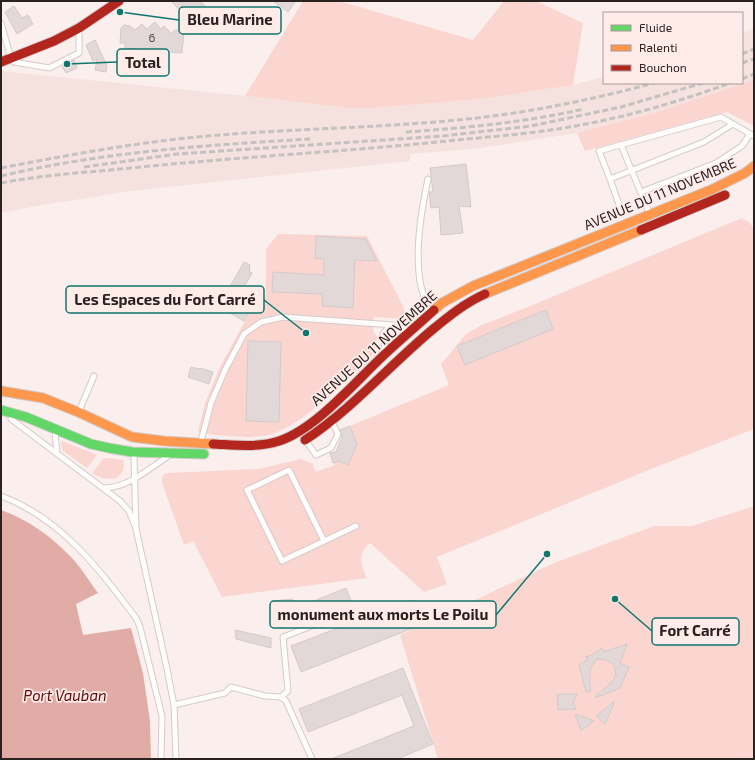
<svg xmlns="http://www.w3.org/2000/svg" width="755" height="760" font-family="'Exo 2',sans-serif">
<rect width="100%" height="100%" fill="#faefed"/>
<!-- built -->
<polygon fill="#f5e1dd" points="754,28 754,80 658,112 577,133 481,148 410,154 410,161 131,191 36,206 1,213 1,71 245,96 348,108 375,108 481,99 573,85 604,77 604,83 742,83 742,33"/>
<!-- green -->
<g fill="#fbd6d1">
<polygon points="303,1 339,1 473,40 504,1 536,1 583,23 573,85 481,99 375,108 348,108 245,96"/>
<polygon points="754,80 754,126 727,112 585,151 577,133 658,112"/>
<path d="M742,218l8,5 4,6v200l-103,40 -214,88 10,27 -23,8 -54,-49c-13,12 -10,20 -3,35l-145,19 -29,-56 -9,4 -22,-62v-6l2,-3 5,-1 89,-4 43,-10 12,5 2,8 20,-7 -2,-2 -3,-10 6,-2 6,-14 8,-11 99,-41 -8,-21 25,-30 16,-9 43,-17z"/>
<path d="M278,234l89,2 37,72v11l-30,-2 -1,13 4,7 -1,10 -5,10c-27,25 -67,68 -102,78 -18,4 -53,1 -71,-3l7,-29 15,-36 35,-65 11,-3v-50z"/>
<polygon points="62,441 97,455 87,468 63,451 61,444"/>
<path d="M109,458l14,2c2,9 -1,14 -8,19l-13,-1 -10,-5 11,-14z"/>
<polygon points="754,506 754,759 438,759 400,635 554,563 654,526 692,526"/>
</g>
<!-- water -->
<path fill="#e1aca6" d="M1,510c26,9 50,26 69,46 11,11 19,25 28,37l-22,11 7,31 48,-7 12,45 7,48 1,38h-150z"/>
<!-- building -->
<g fill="#e1d8d7" stroke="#d3cac9">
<polygon points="171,1 200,1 223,24 213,34 199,22 195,26"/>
<polygon points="273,1 296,1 288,12"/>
<polygon points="14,6 22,18 28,15 33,24 17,34 5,12"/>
<polygon points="155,22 161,29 164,26 171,33 175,30 184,31 182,53 125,48 125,43 120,43 121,28 124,25 130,26 135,30 142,24 147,29"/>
<polygon points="95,40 107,66 106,72 95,70 97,59 93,61 86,45"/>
<polygon points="74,60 77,68 66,73 62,66"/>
<polygon points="466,164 471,207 459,206 463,233 441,235 439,207 431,208 429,192 433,192 430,168"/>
<polygon points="316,236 366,239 377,261 355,260 353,308 322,306 323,294 272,292 273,272 324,275 324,259 315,258"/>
<polygon points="244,262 250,265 249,272 252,273 239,296 253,305 244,321 221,308 222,306 216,303 225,288 228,290"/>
<polygon points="546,310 553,329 465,365 457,346"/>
<polygon points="248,341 281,342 279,422 246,421"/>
<polygon points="191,367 199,369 200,368 213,372 209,384 188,377"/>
<polygon points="350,426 357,444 348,465 339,461 333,463 330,453 336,452 342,437 340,430"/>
<polygon points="346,588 352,603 314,617 309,603"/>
<polygon points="293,599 294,613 273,615 271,601"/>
<polygon points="411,600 421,625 301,672 291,646"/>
<polygon points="235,630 271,638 271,648 236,639"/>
<polygon points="627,644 620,663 629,667 620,688 595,698 595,697 613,681 616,675 614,666 611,663 606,660 597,659 590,669 590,692 586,692 579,665 589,658 585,657 592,655 602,648 604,651 603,652"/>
<polygon points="403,668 433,744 397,759 331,759 414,726 402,695 308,732 299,709"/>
<polygon points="557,694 577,694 573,703 576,709 558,710"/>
<polygon points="615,701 605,724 596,716"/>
<polygon points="575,714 594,721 581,731"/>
</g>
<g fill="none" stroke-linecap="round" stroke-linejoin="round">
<!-- lane casing -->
<g stroke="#d4cbca" stroke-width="7">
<g id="lane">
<polyline points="1,23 10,55"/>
<polyline points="14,62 49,68 79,53 79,30"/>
<polyline points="733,124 704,142 610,179 599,151 721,117 754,136"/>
<polyline points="621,145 649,212"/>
<path d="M428,179c-7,33 -13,69 -8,103 2,10 6,20 9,29"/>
<polyline points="610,179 621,210"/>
<polyline points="641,192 716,163 742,146 750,134"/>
<polyline points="385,351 383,334 387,329 394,325 402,326 408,332"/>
<polyline points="79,411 94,376"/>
<polyline points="11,419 120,501 129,511 135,526"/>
<polyline points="55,433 57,453"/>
<polyline points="201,441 211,403 225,370 244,334 261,322 283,317 394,325"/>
<polyline points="306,441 316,455 331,448 338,434 333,424"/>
<polyline points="133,454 134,457 136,529 167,669 174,705 176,759"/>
<path d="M105,488c24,-1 42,-18 62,-31"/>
<path d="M1,496c60,22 98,73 135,122l4,9 22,89 -1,43"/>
<polyline points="324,541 289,470 247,490 282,561 356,526"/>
<polyline points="281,697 288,691 283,637 358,608"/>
<polyline points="174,705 225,693 231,687 265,696 281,697 286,701 312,759"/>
</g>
</g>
<!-- fast casing -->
<g stroke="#d4cbca" stroke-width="11">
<polyline id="fast" points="1,410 26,417 91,444 109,448 132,452 204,454"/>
</g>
<!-- slow casing -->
<g stroke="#d4cbca" stroke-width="11">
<g id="slow">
<polyline points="485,294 641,230"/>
<polyline points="434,310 442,303 473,286 713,189 745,173 754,166"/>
<polyline points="1,391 43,398 78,412 132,437 164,441 213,444"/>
</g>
</g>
<!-- jam casing -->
<g stroke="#d4cbca" stroke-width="11">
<g id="jam">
<polyline points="1,62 54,41 79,28 119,1"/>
<polyline points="641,230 725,195"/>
<path d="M305,440c47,-31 84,-74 127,-110 17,-14 33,-27 53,-36"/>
<path d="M213,444c22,1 45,4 66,-3 37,-12 77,-60 105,-86 17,-16 34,-30 50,-45"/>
</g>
</g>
<!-- lane -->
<use href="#lane" stroke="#fefdfc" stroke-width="5"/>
<!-- fast -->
<use href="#fast" stroke="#63d668" stroke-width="9"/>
<!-- slow -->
<use href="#slow" stroke="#ff974d" stroke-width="9"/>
<!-- jam -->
<use href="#jam" stroke="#b3261e" stroke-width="9"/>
<!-- rail -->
<g stroke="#c4c1c1" stroke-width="3" stroke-dasharray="6 3" stroke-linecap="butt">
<polyline points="742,54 754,49"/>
<polyline points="742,63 754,59"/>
<polyline points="742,79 754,74"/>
<path d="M406,132c60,-4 120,-10 178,-23"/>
<polyline points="84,167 177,154 443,136 531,126 621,107 703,83"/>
<path d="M1,168c68,-13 137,-26 206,-32 92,-8 186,-8 278,-19 57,-7 113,-19 169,-34"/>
<path d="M1,176c101,-24 206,-31 309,-37"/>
<path d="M1,183c46,-9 93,-11 140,-16 108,-11 217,-16 325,-28 35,-3 69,-6 103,-12 55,-9 109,-25 161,-44"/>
</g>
</g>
<g text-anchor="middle" stroke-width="3.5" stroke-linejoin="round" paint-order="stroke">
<!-- number labels -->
<g font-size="12" fill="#57504e">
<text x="152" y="42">6</text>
</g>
<!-- street labels -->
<g font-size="14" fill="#292221" stroke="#ffebe8">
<text transform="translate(660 194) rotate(-23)" y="5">AVENUE DU 11 NOVEMBRE</text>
<text transform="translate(374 348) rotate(-42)" y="5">AVENUE DU 11 NOVEMBRE</text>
</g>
<!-- water labels -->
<g font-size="15" font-style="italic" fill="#5f0909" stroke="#ffebe8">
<text x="65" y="701">Port Vauban</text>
</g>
</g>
<!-- callouts -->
<path fill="none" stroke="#0f766e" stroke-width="1.5" d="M120 12L179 20M67 64L117 62M306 333L264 300M547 554L496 615M615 599L652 631"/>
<g fill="#0f766e" stroke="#ffebe8" stroke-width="1.5">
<circle cx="120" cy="12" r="4"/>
<circle cx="67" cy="64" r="4"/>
<circle cx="306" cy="333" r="4"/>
<circle cx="547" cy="554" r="4"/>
<circle cx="615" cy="599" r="4"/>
</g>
<g fill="#ffebe8" stroke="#0f766e" stroke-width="1.5">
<rect x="179" y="7" width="102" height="27" rx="4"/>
<rect x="117" y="49" width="52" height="27" rx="4"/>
<rect x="66" y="286" width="198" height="27" rx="4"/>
<rect x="270" y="601" width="226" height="27" rx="4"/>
<rect x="652" y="618" width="87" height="27" rx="4"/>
</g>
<g font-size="15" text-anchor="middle" font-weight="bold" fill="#292221">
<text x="230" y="25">Bleu Marine</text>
<text x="143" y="68">Total</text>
<text x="165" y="305">Les Espaces du Fort Carré</text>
<text x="383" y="620">monument aux morts Le Poilu</text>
<text x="695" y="636">Fort Carré</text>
</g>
<!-- border -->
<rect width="755" height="760" fill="none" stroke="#292221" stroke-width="4"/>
<!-- legend -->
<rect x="603" y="12" width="140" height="72" fill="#ffebe8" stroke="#a99b98"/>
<rect x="611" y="25" width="20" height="6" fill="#63d668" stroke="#a99b98"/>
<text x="639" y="32" font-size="12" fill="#292221">Fluide</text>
<rect x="611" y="45" width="20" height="6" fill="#ff974d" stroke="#a99b98"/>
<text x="639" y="52" font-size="12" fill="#292221">Ralenti</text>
<rect x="611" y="65" width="20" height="6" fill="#b3261e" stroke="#a99b98"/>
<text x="639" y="72" font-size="12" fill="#292221">Bouchon</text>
</svg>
